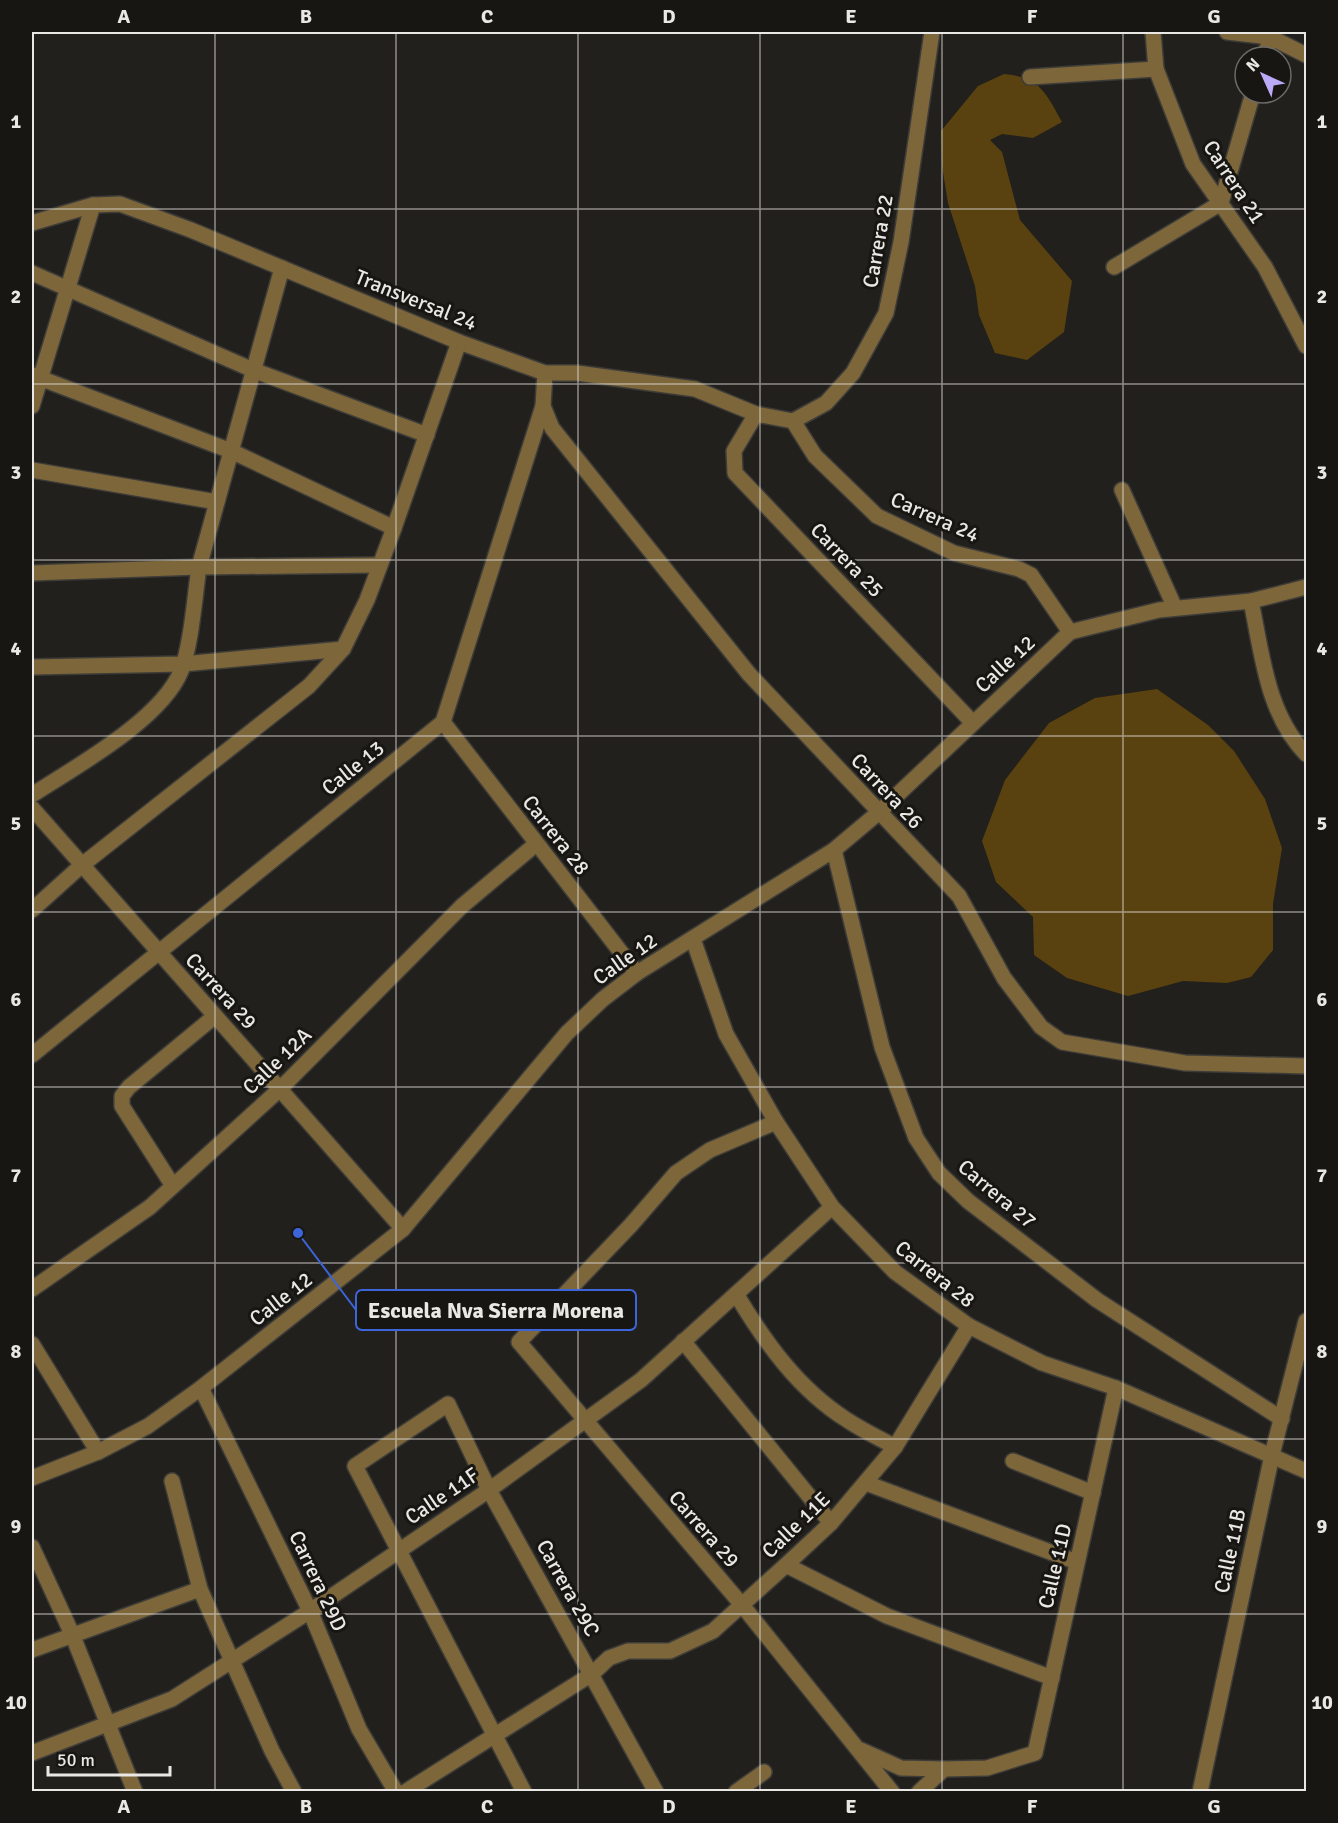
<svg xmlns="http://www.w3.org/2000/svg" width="1338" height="1823" font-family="Signika,sans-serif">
<rect width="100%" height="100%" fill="#22201c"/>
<!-- forest -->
<g fill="#59420f">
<path d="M1004,74c36,3 42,19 58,48l-29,16 -31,-4 -12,6 12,12 18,68 52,61 -8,51 -37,28 -32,-7 -16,-38 -4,-29 -27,-83 -6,-37 -1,-35 37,-45z"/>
<polygon points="1157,689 1208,725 1234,751 1265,799 1282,848 1273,904 1273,950 1251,977 1227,983 1183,981 1128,996 1067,978 1034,955 1033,917 996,882 982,841 1005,780 1049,723 1095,698"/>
</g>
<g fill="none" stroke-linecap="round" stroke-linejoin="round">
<!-- minor casing -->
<g stroke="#3e3c38" stroke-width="18">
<g id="minor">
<polyline points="1153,32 1156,69 1193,164 1265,267 1306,346"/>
<polyline points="1227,32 1270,37 1306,55"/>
<polyline points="1264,57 1273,32"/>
<polyline points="1030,77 1156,69"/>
<polyline points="32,223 93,205 120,204 191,230 459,342 545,373 577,373 695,389 756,414 793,421"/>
<polyline points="1114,267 1221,203 1253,93"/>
<polyline points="32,273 253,370 427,435"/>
<polyline points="545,373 543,406 552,428 749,674 959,896 1004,978 1041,1027 1062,1042 1185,1063 1306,1066"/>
<polyline points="32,375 231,451 394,528"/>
<polyline points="32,406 93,205"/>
<polyline points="756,414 734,451 735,473 973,723"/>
<polyline points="793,421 826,403 853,373 886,313 901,242 932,32"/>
<polyline points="793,421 815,456 877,516 954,553 1019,569 1031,575 1070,632"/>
<polyline points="32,470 217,502"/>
<polyline points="1122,490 1175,608"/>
<polyline points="32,573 199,567 282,268"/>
<path d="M1251,601c11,53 16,113 55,153"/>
<polyline points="32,667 183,664 343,649"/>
<polyline points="443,722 637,973"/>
<path d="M32,795c43,-28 129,-75 149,-124 10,-24 14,-76 18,-104l181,-2"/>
<polyline points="32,808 403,1229"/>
<polyline points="834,850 882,1047 916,1138 939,1173 968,1201 1097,1300 1282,1419"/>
<polyline points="32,910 82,865 309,686 343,649 367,600 394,528 459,342"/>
<polyline points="693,939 726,1034 776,1122 832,1207 895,1272 969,1326 1042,1363 1116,1388 1306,1471"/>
<polyline points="32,1055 443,722 543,406"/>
<polyline points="776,1122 710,1150 676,1173 631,1225 519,1342 742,1605 892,1792"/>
<polyline points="173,1186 122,1106 122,1096 129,1087 215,1016"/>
<polyline points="32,1289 150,1207 280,1089 462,906 536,844"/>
<path d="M736,1294c29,48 62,95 111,126 15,10 32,18 48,27"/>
<polyline points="683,1341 831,1523"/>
<polyline points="32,1344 98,1452"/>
<polyline points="201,1388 310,1611 359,1729 396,1792"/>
<polyline points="1013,1461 1093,1493"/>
<polyline points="32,1478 98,1452 148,1426 201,1388 403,1229 567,1033 603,999 637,973 834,850 878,813 1070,632 1159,610 1251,601 1306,587"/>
<polyline points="172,1481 200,1589 272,1751 294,1792"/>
<polyline points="866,1483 1077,1562"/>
<polyline points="32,1547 72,1634 135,1792"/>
<polyline points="786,1565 887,1616 1052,1678"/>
<polyline points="32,1650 200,1589"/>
<polyline points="861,1750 901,1768 944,1769 987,1768 1035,1753 1116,1388"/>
<polyline points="32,1753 172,1699 310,1611 489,1490 641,1380 832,1207"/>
<polyline points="405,1792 592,1674 609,1658 628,1651 670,1651 713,1631 786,1565 831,1523 895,1447 969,1326"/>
<polyline points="524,1792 355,1466 448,1404 489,1490 656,1792"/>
<polyline points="736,1792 764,1772"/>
<polyline points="919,1792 944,1769"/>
<polyline points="1200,1792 1272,1455 1306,1321"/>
</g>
</g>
<!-- minor -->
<use href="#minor" stroke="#7c663a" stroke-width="15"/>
</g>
<!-- grid -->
<path fill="none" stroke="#e9e8e5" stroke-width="1.5" stroke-opacity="0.55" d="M215,32v1760M396,32v1760M578,32v1760M760,32v1760M942,32v1760M1123,32v1760M32,209h1274M32,384h1274M32,560h1274M32,736h1274M32,912h1274M32,1087h1274M32,1263h1274M32,1439h1274M32,1614h1274"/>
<g text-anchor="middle" stroke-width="6" stroke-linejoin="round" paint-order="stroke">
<!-- street labels -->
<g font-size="21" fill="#e9e8e5" stroke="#181613">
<text transform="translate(1234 182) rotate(57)" y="7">Carrera 21</text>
<text transform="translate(878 241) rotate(-80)" y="7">Carrera 22</text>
<text transform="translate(416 300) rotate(22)" y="7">Transversal 24</text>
<text transform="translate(935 517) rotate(24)" y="7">Carrera 24</text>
<text transform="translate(847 560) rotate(46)" y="7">Carrera 25</text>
<text transform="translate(1005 664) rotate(-43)" y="7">Calle 12</text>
<text transform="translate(353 768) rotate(-39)" y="7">Calle 13</text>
<text transform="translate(887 791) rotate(47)" y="7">Carrera 26</text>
<text transform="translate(556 835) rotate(52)" y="7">Carrera 28</text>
<text transform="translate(625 959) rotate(-35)" y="7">Calle 12</text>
<text transform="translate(221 991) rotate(48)" y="7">Carrera 29</text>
<text transform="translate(277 1061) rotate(-44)" y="7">Calle 12A</text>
<text transform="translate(997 1194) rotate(40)" y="7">Carrera 27</text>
<text transform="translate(935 1274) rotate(38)" y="7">Carrera 28</text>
<text transform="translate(281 1299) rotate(-38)" y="7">Calle 12</text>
<text transform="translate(442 1496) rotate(-34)" y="7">Calle 11F</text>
<text transform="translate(796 1525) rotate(-44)" y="7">Calle 11E</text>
<text transform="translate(704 1529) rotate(49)" y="7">Carrera 29</text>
<text transform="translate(1230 1551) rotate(-78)" y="7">Calle 11B</text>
<text transform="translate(1055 1566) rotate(-77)" y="7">Calle 11D</text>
<text transform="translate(318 1581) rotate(65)" y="7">Carrera 29D</text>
<text transform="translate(568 1588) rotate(61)" y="7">Carrera 29C</text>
</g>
</g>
<!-- callouts -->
<path fill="none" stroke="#3c65da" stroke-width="2" d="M298 1233L356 1310"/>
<circle fill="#3c65da" stroke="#181613" stroke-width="2" cx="298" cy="1233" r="6"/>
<rect fill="#181613" stroke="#3c65da" stroke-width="2" x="356" y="1290" width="280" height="40" rx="6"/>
<g font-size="22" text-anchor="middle" font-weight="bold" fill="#e9e8e5">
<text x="496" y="1318">Escuela Nva Sierra Morena</text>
</g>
<!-- border -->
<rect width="1338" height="1823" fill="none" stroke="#181613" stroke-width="66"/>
<!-- north arrow -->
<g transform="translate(1263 75) rotate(315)"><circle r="28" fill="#181613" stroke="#6c6a67" stroke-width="1.5"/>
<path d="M0-4.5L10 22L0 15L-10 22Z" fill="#baaaf7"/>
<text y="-9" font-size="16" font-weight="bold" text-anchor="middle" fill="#e9e8e5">N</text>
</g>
<!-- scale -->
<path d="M48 1766v9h122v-9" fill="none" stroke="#e9e8e5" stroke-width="3"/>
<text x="57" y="1766" font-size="18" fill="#e9e8e5" stroke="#181613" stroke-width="4.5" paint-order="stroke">50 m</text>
<rect x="33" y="33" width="1272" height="1757" fill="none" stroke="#e9e8e5" stroke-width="2"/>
<g font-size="20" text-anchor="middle" font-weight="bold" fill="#e9e8e5">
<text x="124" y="23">A</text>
<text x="306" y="23">B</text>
<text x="487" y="23">C</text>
<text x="669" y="23">D</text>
<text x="851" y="23">E</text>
<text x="1032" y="23">F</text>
<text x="1214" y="23">G</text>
<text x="16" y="128">1</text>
<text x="1322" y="128">1</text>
<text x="16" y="303">2</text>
<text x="1322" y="303">2</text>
<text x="16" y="479">3</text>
<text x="1322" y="479">3</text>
<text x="16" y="655">4</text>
<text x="1322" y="655">4</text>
<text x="16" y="830">5</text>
<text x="1322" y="830">5</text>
<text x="16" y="1006">6</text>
<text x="1322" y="1006">6</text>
<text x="16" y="1182">7</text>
<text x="1322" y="1182">7</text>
<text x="16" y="1358">8</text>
<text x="1322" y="1358">8</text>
<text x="16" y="1533">9</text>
<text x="1322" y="1533">9</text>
<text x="16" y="1709">10</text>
<text x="1322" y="1709">10</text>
<text x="124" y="1813">A</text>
<text x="306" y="1813">B</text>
<text x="487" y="1813">C</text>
<text x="669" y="1813">D</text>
<text x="851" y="1813">E</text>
<text x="1032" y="1813">F</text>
<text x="1214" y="1813">G</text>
</g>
</svg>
